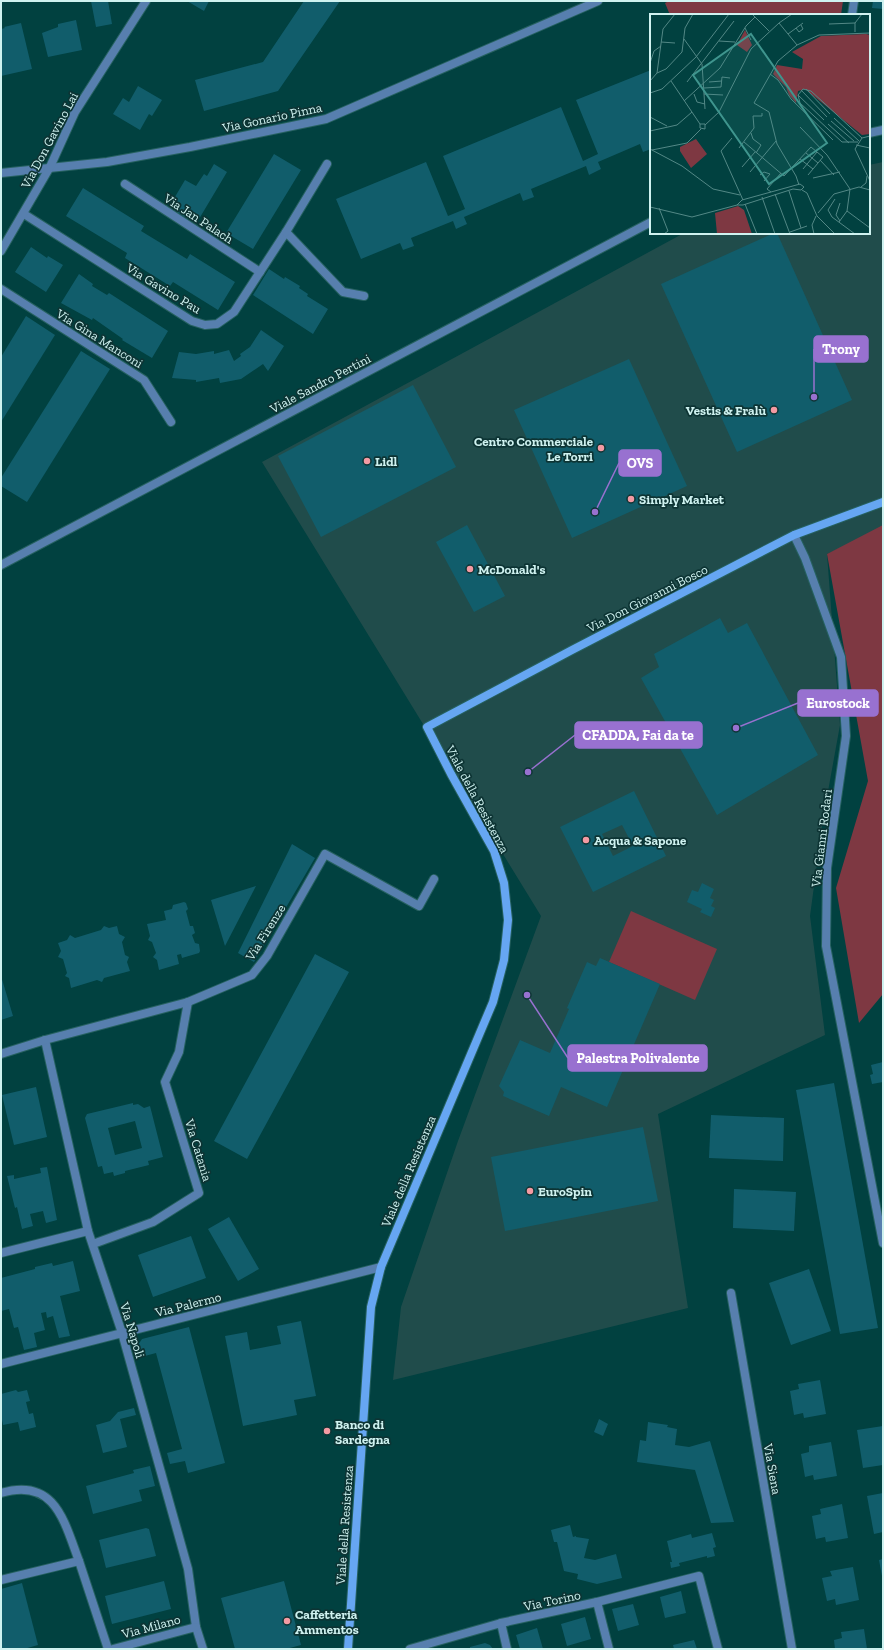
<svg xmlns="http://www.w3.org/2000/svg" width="884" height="1650" font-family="'Zilla Slab',serif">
<rect width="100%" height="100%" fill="#014140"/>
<!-- built -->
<polygon fill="#204c4b" points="883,162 883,528 827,554 840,725 823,819 810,916 825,1035 658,1114 688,1308 393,1380 401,1307 458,1141 541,916 262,462 684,233 869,233 869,165"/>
<!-- green -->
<g fill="#7e3842">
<polygon points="669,1 843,1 841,15 670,15 665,3"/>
<polygon points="883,525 883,994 859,1023 836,888 868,781 827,554"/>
<polygon points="631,911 717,949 695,1000 609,962"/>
</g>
<!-- building -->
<g fill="#115d6b" fill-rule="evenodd">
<polygon points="91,1 108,1 112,24 96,27"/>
<polygon points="187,1 209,1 204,11"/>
<polygon points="304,1 340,1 278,91 204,111 195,80 263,62"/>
<polygon points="873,1 883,1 883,9 872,8"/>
<polygon points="76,20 82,50 48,57 42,33 58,27 58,24"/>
<polygon points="21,23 32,69 1,76 1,29 5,28 4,27"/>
<polygon points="651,70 651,149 643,152 640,144 598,162 601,169 589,175 586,166 531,189 534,197 523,201 520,193 464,217 467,224 456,229 453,221 411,238 414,246 403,250 400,243 361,259 336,199 426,162 448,216 465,209 443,156 561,107 583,161 598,154 576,100"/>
<polygon points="138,86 162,100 152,116 149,114 140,130 113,114 123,98 129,102"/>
<polygon points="274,154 301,170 253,249 226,233"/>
<polygon points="214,164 227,172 196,224 169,207 185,180 196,186 204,174 207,176"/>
<polygon points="83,188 144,226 141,231 187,259 190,254 235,282 218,310 173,282 170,286 125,258 127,253 66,216"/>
<polygon points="774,233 777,233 852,400 737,452 661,284"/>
<polygon points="31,247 47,258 48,256 63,265 46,292 15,272"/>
<polygon points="269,269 284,279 285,277 300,286 299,288 308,294 307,296 328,309 313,334 253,295"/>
<polygon points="79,274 93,284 92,286 107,295 109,293 168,331 152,358 122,340 123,339 93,318 92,320 61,303"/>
<polygon points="26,316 55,335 1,422 1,357"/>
<polygon points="261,330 284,346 268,371 263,364 241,379 220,383 219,378 196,382 196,380 172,378 179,352 196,354 214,351 214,354 229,350 234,361 241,356 240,354 250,347"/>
<polygon points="81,351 110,369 27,502 1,486 1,478"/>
<polygon points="629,359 687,486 572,538 514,410"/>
<polygon points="413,385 456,467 321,537 278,456"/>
<polygon points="467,525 505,596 474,612 436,542"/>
<polygon points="720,618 728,633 747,623 818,755 717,815 641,678 659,667 654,654"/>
<path d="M634,791l32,65 -73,36 -33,-65zM622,825l11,21 -20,10 -11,-22z"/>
<polygon points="292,844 315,858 254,962 238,953"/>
<polygon points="702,883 714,889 710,898 714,900 711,906 715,908 711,917 700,912 702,909 687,902 692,890 698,892"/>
<polygon points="256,886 225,946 211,900"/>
<polygon points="184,902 186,903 188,909 186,911 190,926 193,926 195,933 192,935 195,943 199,944 200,951 199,953 182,958 181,954 177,955 179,964 159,970 157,960 153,957 156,953 152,942 148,940 150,936 147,924 166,920 164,911 172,909 173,905"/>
<polygon points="104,926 109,928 117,926 119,934 125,937 122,942 125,955 129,957 127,962 130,971 104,978 102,982 97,980 71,988 69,978 65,976 67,973 63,959 58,957 61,951 58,943 67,940 70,935 75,938 101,930"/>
<polygon points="315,954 349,972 247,1159 214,1141"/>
<polygon points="600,958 660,984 607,1107 561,1087 549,1116 503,1096 504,1092 499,1086 520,1040 550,1053 569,1009 567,1008 587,962 596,966"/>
<polygon points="1,976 13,1016 1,1020"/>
<polygon points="883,1062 883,1082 872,1084 870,1075 873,1074 871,1065"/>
<polygon points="834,1083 878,1328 840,1334 796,1090"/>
<polygon points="36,1087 47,1137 14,1145 2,1095"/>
<path d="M133,1103v2l5,-1 6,4 6,-2 13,51 -15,4 1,4 -24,6v2l-11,3 -1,-4 -9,2 -2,-8 -4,1 -13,-49 2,-4zM135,1121l7,27 -27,7 -7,-27z"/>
<polygon points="711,1115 784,1118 783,1161 709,1158"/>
<polygon points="643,1127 658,1201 505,1231 491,1157"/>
<polygon points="47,1167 57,1220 46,1223 43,1211 30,1214 33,1226 22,1229 17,1207 15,1208 7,1176 14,1175 14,1179 41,1173 40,1168"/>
<polygon points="734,1189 796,1192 794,1231 733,1228"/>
<polygon points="229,1217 259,1269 238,1281 208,1229"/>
<polygon points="191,1236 206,1278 153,1297 138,1255"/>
<polygon points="73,1261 80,1291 60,1296 70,1336 59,1338 53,1316 47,1318 46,1312 41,1313 45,1330 34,1333 37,1347 24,1350 18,1327 14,1328 9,1309 1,1311 1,1278 35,1269 35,1267 52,1263 53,1266"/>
<polygon points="809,1269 831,1331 791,1345 769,1283"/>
<polygon points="301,1321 316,1396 294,1400 297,1415 243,1426 225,1336 247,1332 250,1350 281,1344 277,1326"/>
<polygon points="189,1327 225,1463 188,1473 185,1461 170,1464 167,1453 182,1449 156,1353 141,1357 138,1345 142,1339"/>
<polygon points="820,1380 826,1414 804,1418 803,1413 794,1415 790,1391 799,1389 798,1384"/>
<polygon points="16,1390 18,1392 27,1390 30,1401 26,1402 29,1414 33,1413 36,1427 20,1431 18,1422 3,1425 1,1415 1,1394"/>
<polygon points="134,1408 136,1415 120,1419 127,1447 103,1453 96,1425 110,1421 118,1412"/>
<polygon points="599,1419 608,1424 603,1436 594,1432"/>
<polygon points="648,1422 668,1425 667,1427 677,1429 675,1445 689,1447 710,1441 734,1522 711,1523 695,1470 637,1462 640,1440 646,1441"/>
<polygon points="883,1426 883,1465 863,1468 857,1430"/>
<polygon points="831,1442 837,1476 814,1480 813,1475 805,1477 801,1454 809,1452 809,1446"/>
<polygon points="150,1466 155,1486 139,1490 142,1501 93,1514 86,1486 134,1473 133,1470"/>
<polygon points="883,1493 883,1532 874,1534 867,1496"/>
<polygon points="842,1504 848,1538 826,1542 825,1537 816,1539 812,1516 821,1514 820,1509"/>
<polygon points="570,1525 573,1537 576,1536 576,1537 589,1539 584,1558 595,1560 616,1554 622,1578 597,1584 577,1579 578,1574 564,1571 557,1542 554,1542 551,1530"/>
<polygon points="146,1528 149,1529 156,1556 106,1568 99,1540"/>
<polygon points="712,1533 716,1547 713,1548 715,1556 707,1558 707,1556 679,1563 680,1566 671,1568 670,1562 672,1562 667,1541 691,1534 692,1538"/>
<polygon points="883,1559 883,1576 882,1576 879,1560"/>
<polygon points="853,1567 859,1600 836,1605 835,1599 827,1601 822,1578 832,1576 830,1571"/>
<polygon points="164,1581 171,1609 112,1624 105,1596"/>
<polygon points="284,1581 301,1645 286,1649 235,1649 221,1598"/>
<polygon points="22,1583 38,1645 24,1649 1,1649 1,1589"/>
<polygon points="681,1591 686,1613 665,1618 660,1597"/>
<polygon points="633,1604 639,1625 618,1631 612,1609"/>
<polygon points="585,1617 591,1639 567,1646 561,1624"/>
<polygon points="537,1628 543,1649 520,1649 516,1635"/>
<polygon points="864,1629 867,1649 835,1649 834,1640 842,1638 841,1632"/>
<polygon points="694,1640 697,1649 674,1649 673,1645"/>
<polygon points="485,1643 490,1645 493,1649 470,1649 470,1647"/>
</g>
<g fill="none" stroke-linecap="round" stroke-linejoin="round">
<!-- minor casing -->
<g stroke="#266160" stroke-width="10">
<g id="minor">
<polyline points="852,15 854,1"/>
<polyline points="1,173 107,162 190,147 326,119 598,1"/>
<polyline points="125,184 260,272"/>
<polyline points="24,214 192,321 205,325 217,324 234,312 286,232 343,292 364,296"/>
<polyline points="286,232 327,164"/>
<polyline points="1,251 50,167 75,112 146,1"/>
<polyline points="1,289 144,380 171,422"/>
<polyline points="794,535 805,558 841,657 846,736 827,868 826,946 883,1243"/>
<polyline points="45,1040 88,1231 122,1333 188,1569 196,1627 203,1649"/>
<polyline points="1,1054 45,1040 188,1002 252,975 267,956 325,854 419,906 434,879"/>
<polyline points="93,1244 153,1222 199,1193 165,1082 179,1052 188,1002"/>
<polyline points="1,1253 88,1231"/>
<polyline points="731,1293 792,1649"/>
<polyline points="1,1364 381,1267"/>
<path d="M1,1493c54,-16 63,28 78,68l-78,19"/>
<polyline points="79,1561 108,1649"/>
<polyline points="597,1602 609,1649"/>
<polyline points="501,1623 507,1649"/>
<polyline points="113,1649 196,1627"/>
<polyline points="410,1649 501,1623 597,1602 699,1576 718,1649"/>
</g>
</g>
<!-- tertiary casing -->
<g stroke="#266160" stroke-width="10">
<g id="tertiary">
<polyline points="869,133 883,130"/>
<polyline points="1,565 651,222"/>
</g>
</g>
<!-- secondary casing -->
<g stroke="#266160" stroke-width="10">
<polyline id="secondary" points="348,1649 371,1307 381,1267 493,1002 504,960 508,920 504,883 494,851 451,774 427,727 572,650 794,535 883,502"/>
</g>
<!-- minor -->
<use href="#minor" stroke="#577fae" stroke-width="8"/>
<!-- tertiary -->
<use href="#tertiary" stroke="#577fae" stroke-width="8"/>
<!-- secondary -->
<use href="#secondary" stroke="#66a6f2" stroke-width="8"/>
</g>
<!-- markers -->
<g fill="#f49aa3" stroke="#0d3434" stroke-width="1.5">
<circle cx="774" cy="410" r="4"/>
<circle cx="601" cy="448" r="4"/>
<circle cx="367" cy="461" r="4"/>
<circle cx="631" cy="499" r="4"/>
<circle cx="470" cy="569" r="4"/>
<circle cx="586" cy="840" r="4"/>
<circle cx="530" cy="1191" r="4"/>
<circle cx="327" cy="1431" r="4"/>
<circle cx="287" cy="1621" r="4"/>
</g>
<g text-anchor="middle" stroke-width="3.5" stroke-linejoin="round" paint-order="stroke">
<!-- street labels -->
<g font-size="13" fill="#cff2f0" stroke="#0d3434">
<text transform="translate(272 117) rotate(-12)" y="5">Via Gonario Pinna</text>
<text transform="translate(49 140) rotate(-62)" y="5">Via Don Gavino Lai</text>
<text transform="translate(199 218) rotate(33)" y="5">Via Jan Palach</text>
<text transform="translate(164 288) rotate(31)" y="5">Via Gavino Pau</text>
<text transform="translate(100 338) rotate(32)" y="5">Via Gina Manconi</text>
<text transform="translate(320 383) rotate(-28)" y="5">Viale Sandro Pertini</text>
<text transform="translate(647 598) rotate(-27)" y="5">Via Don Giovanni Bosco</text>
<text transform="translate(478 799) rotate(62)" y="5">Viale della Resistenza</text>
<text transform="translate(821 838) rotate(-83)" y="5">Via Gianni Rodari</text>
<text transform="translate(265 932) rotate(-58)" y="5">Via Firenze</text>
<text transform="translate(199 1150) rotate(73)" y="5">Via Catania</text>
<text transform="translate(408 1171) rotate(-67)" y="5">Viale della Resistenza</text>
<text transform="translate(188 1304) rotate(-14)" y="5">Via Palermo</text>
<text transform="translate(133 1330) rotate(73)" y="5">Via Napoli</text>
<text transform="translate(773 1469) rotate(80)" y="5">Via Siena</text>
<text transform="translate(344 1525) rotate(-86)" y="5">Viale della Resistenza</text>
<text transform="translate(552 1600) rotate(-12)" y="5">Via Torino</text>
<text transform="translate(151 1626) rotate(-15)" y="5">Via Milano</text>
</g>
<!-- poi labels -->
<g font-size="13" font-weight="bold" fill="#cff2f0" stroke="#0d3434" text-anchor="start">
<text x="766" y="415" text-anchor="end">Vestis &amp; Fralù</text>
<text x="593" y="446" text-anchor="end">Centro Commerciale<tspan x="593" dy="15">Le Torri</tspan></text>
<text x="375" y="466">Lidl</text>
<text x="639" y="504">Simply Market</text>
<text x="478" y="574">McDonald's</text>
<text x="594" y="845">Acqua &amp; Sapone</text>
<text x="538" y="1196">EuroSpin</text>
<text x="335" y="1429">Banco di<tspan x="335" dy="15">Sardegna</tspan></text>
<text x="295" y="1619">Caffetteria<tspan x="295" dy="15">Ammentos</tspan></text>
</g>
</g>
<!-- overview -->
<g transform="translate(650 14)">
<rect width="220" height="220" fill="#014140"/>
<path d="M95,16l7,15 -5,7 -10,-7zM216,20l4,1v99l-8,1 -57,-46 -7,2 -2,12 -7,-8 -3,-8 -13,-13 4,-9 25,4 1,-10 -11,-7 29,-16zM46,125l11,15 -16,14 -11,-17v-4zM88,192l6,4 8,24h-35l-2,-21z" fill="#7e3842"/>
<path fill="none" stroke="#538886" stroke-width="1" d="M102,0l17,17M142,0l-13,9 18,22 -19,16 -24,42 15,9 8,32 19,32 3,9M179,10l26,-1M95,14l6,12M146,14l3,4 4,-3 -2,-4M205,18v-9l7,-9M138,20l15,-11M34,25l18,25 3,45M69,27l16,1M11,28l14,1M147,31l22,-10 51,-2M0,49l4,-12 7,-5M7,59l9,-4 16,-17 3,-24 8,-14M120,60l8,6 13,19 42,41M0,67l7,-8 6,-44 12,-15M21,67l29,43v4l5,1v-5h-5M37,68l47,-61M59,68l13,-1M54,74l17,-1 1,-10 8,1M156,75l24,25M151,76l26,27M0,79l12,-4 34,-32 33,-43M44,80l3,8 8,2M54,80l19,1M148,81l5,-6 8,2 51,47M148,81l2,8 42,39h16M148,81l26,25M34,87l36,-33 26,-42 9,-9M0,103l17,9M184,104l25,23M181,107l23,20M178,110l21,19M55,111l14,-13 32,-63 28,-26M150,113l27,28 23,34 -3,22 23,17M0,117l27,-6 15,-13M101,119l2,6 8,6 -5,8M220,122l-8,2 -7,11 15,32M82,124l-11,13 22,49M94,128l40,34 27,-29 12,10 -15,18M206,131l14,3M89,134l15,-20 -1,-12h9v-3M0,135l32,17 31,23 27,6M2,136l35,-7 14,-14M156,139l12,10M150,145l13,10M170,146l14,15M92,153l13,-15M153,155l14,-17M100,158l26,-31M110,161l4,-3 6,2 -6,7M163,164l27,-6M211,173l5,-4 1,-7M152,176l5,3 10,23 18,18M139,177l12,37M121,178l-4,-3 14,-16M125,180l15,40M112,183l13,37M185,185l-7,11 4,7 23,17M95,190l12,30M0,193l42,10 45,-12h6l50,-16 8,1 3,-3 -4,-3 -58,16 -5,5M9,194l9,23 -4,3M168,199l16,-19 25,-7 11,3M190,207l-4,-6 4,-12M189,208l8,-11M140,218l17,-6M164,220l-2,-9 4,-9"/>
<path fill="#3f958e" fill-opacity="0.15" stroke="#3f958e" stroke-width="2" d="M101,20l76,109 -58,41 -76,-109z"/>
<rect width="220" height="220" fill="none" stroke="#cff2f0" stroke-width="2"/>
</g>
<!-- callouts -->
<path fill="none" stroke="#9871d0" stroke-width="1.5" d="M814 397L814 349M595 512L619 463M736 728L798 703M528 772L575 735M527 995L568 1058"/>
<g fill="#9871d0" stroke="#0d3434" stroke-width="1.5">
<circle cx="814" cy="397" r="4"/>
<circle cx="595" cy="512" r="4"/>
<circle cx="736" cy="728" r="4"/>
<circle cx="528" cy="772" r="4"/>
<circle cx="527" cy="995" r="4"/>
</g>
<g fill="#9871d0" stroke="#9871d0" stroke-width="1.5">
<rect x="814" y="336" width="54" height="26" rx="4"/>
<rect x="619" y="450" width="42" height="26" rx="4"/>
<rect x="798" y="690" width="80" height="26" rx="4"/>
<rect x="575" y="722" width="127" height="26" rx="4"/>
<rect x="568" y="1045" width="139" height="26" rx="4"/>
</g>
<g font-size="14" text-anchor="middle" font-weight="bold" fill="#fff">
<text x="841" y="354">Trony</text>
<text x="640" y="468">OVS</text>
<text x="838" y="708">Eurostock</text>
<text x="638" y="740">CFADDA, Fai da te</text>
<text x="638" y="1063">Palestra Polivalente</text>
</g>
<!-- border -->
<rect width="884" height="1650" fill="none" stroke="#cff2f0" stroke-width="4"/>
</svg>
